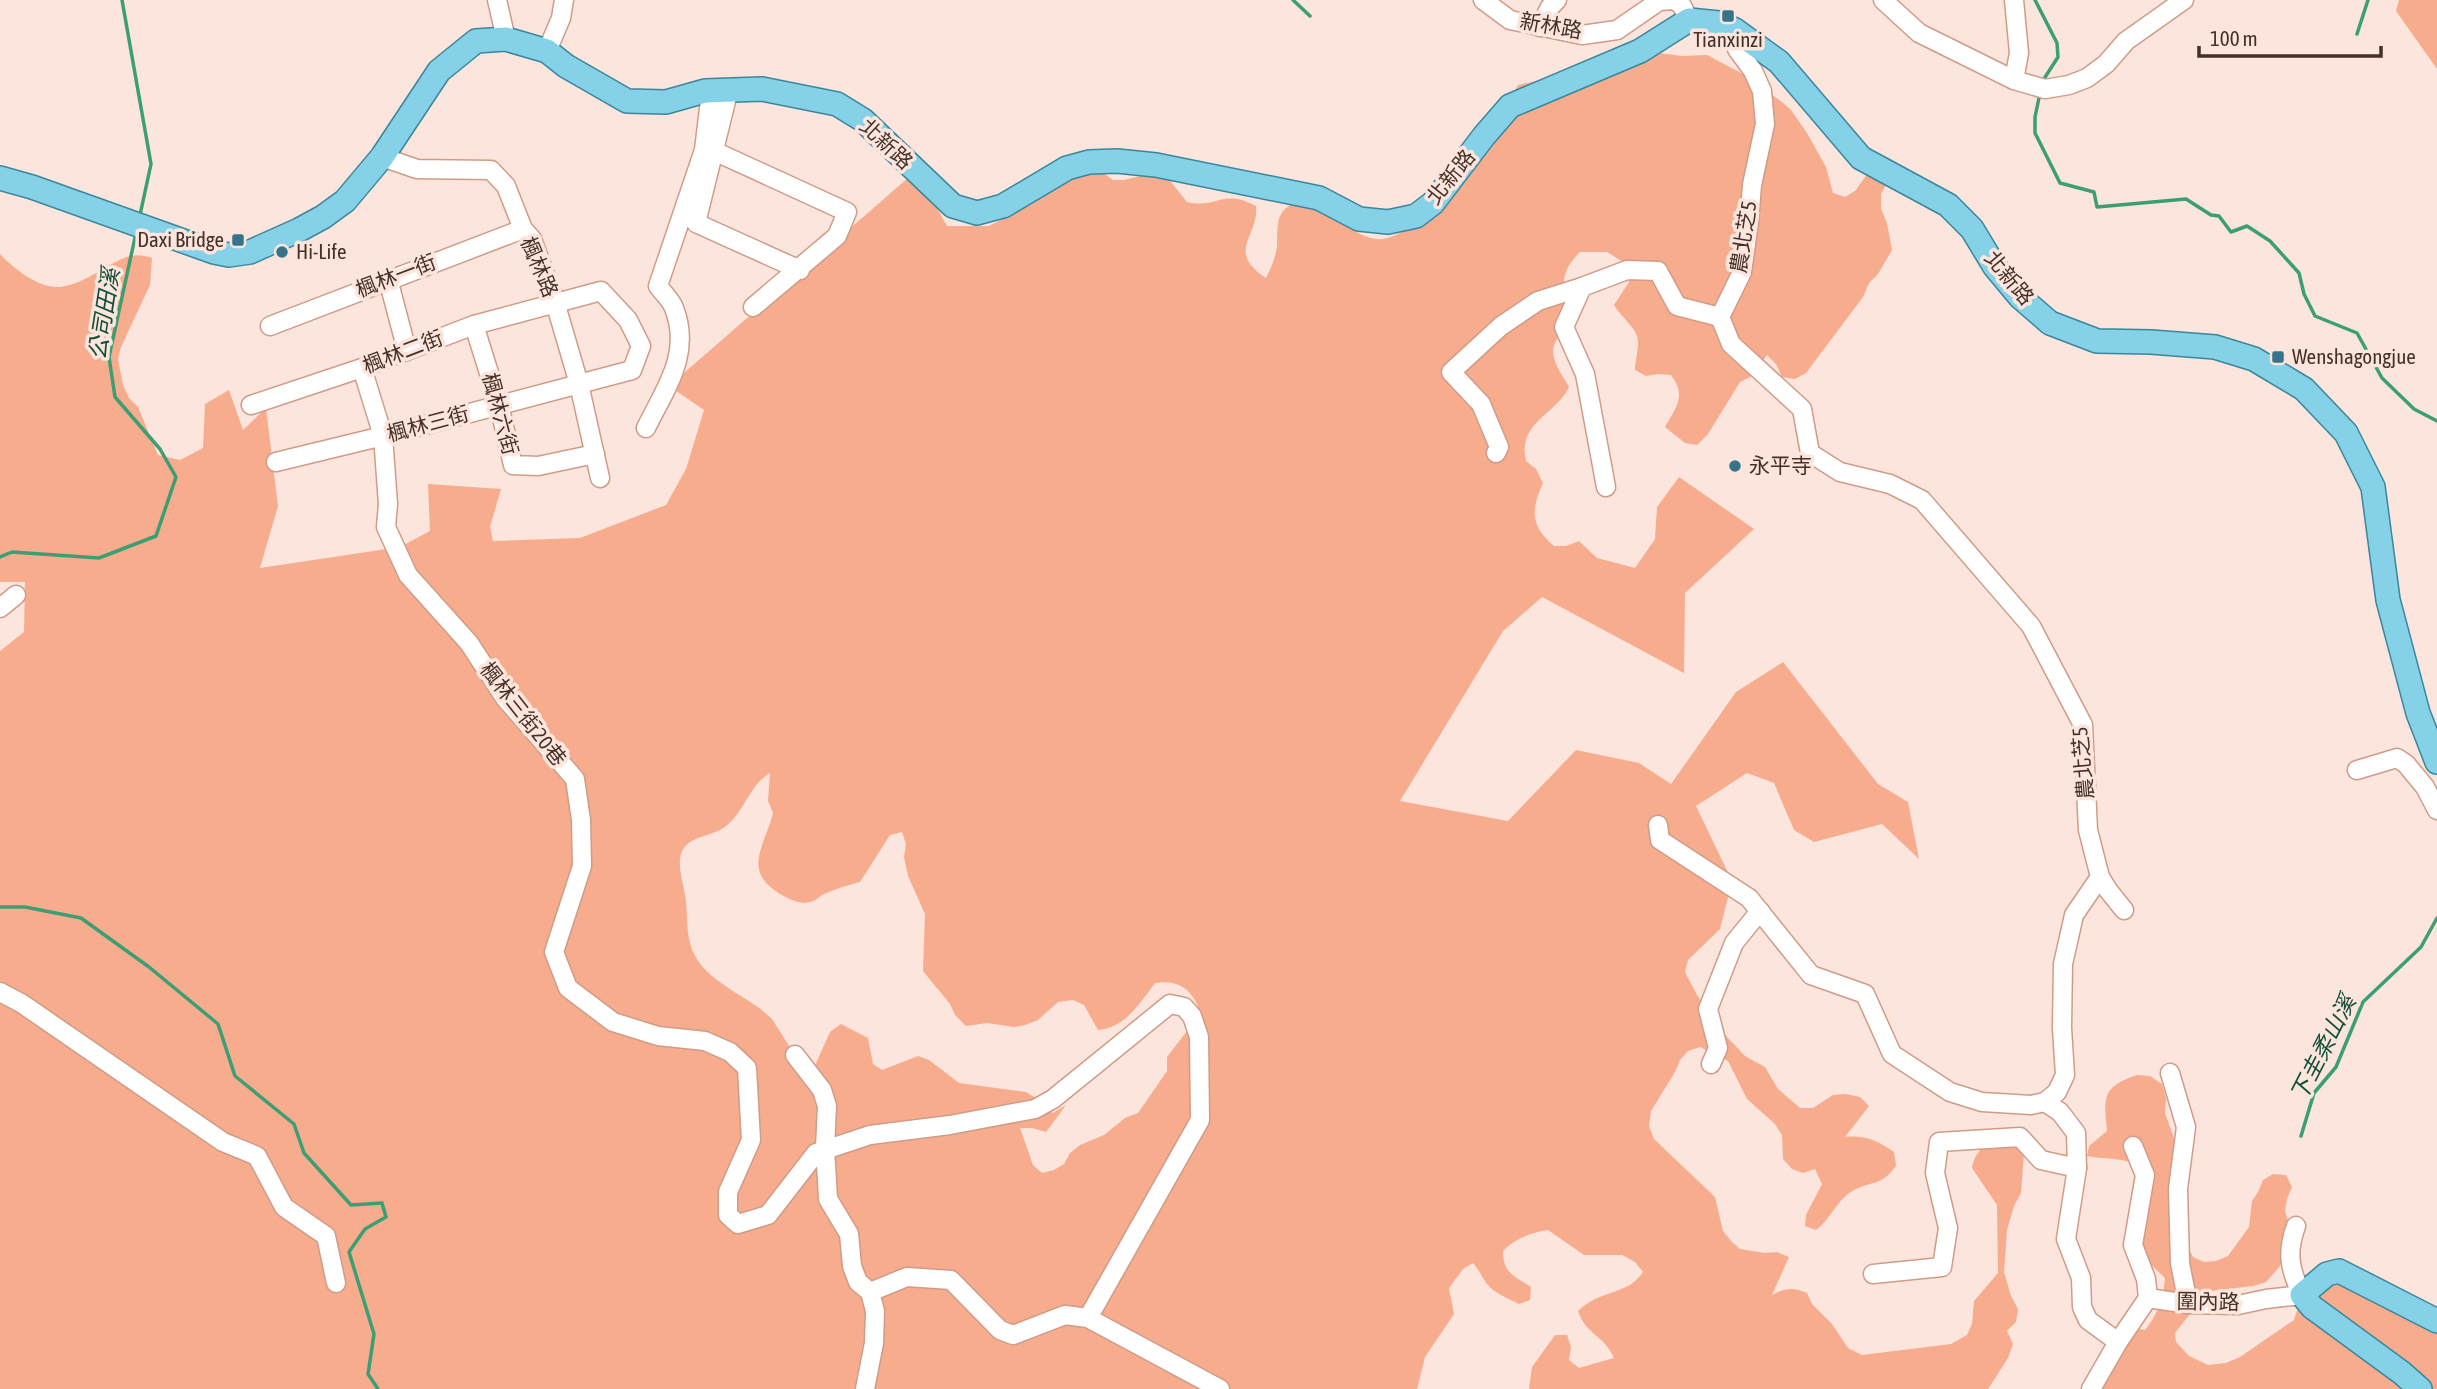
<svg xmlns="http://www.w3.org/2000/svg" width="2437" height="1389" font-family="'Asap Condensed','Noto Sans TC',sans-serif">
<rect width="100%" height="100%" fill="#fbe5dc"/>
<!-- green -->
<g fill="#f7ac8e" fill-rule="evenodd">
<polygon points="2399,0 2437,0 2437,69 2396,11"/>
<path d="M1659,53l23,3 25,-1 34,18 41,29 9,8 16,23 19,34 7,26 12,4 10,-6 21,-29 17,10 -12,22v15l6,14 5,27 -14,24 -9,9 -6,14 -57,76 -11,6 -13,-2 -6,-13 -9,-9 -15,21 -12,6 -32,52 -11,11 -12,-2 -20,-16c11,-20 22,-31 6,-52l-13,-1 -12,2 -11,-6c0,-10 5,-24 2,-34 -3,-10 -17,-20 -23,-31l15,-23 2,-15 -24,-15h-27c-32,31 -4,45 -16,76 -4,9 -11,13 -11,24 1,13 10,24 16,35 -13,28 -52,35 -43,74l10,8 7,14c-12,27 -13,43 11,63h12l13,-5 18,17 38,10 20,-29 2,-32 22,-30 75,52 -69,64 -1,80 -142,-76 -39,34 -103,170 108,20 68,-71 63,13 32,21 65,-92 47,-30 95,122 30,18 11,57 -37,-35 -68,18 -20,-12 -20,-47 -27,-10 -51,33 36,75 -12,48 -32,31 -3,12 12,23 30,42 18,19 20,11 13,22 22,19h13l20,-13 13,-1 14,3 9,9 -24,31c20,-2 33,4 49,15l2,14c-16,21 -22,14 -42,24 -16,8 -23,29 -38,40l-11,-4 1,-11 16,-31 -7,-15 -12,4 -11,-4 -9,-10 -1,-24 -7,-11 -28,-25 -19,-38 -28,-14 -12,4 -8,9 -5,12 -24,39 -2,15 5,13 61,58 8,34 8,10 9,8 25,4 12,-1 12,5 -17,38c13,-7 21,-8 35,-2l5,11 20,20 16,24 14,7 24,-3 65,-8 16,-9 5,-11 2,-23 24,-28 -1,-68 -25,-37c5,-27 23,-25 45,-27l7,12 -3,40 -7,13 -7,24 -3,42 7,24 7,13 -2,13 -9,9 6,13 -5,14 -20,31h-459l3,-22 23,-32h12l4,12 -2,13 10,8 35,-10c-10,-23 -28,-23 -36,-47 22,-22 49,-15 65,-39l-8,-10 -13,-7h-38l-36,-25c-16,2 -34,9 -45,21 0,22 11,25 28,36l-1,13 -11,4c-10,-5 -25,-11 -32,-20 -5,-7 -8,-14 -14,-21l-10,6 -14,19 5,26 -29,43 -8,32h-1417v-738l24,-19 1,-50h-25v-328c13,14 36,32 55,33 17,1 38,-12 51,-20 17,-9 27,-16 46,-9l-2,27 -29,62 -3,12 5,26 6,13 9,9 20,48 22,5 23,-12 2,-44 24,-14 14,40 23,-22 12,98 -18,62 140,-21 30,-16 -2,-47 73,5 -11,38 3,14 87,-3 86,-33 20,-36 18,-59 -35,-24 247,-215 31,55h42l43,-22 18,-14 43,-24 20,14h11l42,-10 5,12 16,20c32,7 34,-14 69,4 3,31 -31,45 10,72 5,-10 10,-22 11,-32 1,-29 -2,-35 28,-49 17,12 51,40 71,42 9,1 18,-3 26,-7l87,-94 29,-53zM770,773l-2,28 5,12c-8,33 -32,57 7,81 9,5 20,11 30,8 6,-1 9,-6 14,-8 11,-5 24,-9 36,-12l30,-47 12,-3 4,12 -2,13 4,19 17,38 -2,57 27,33 5,11 11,11 21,-3 27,4 11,-2 13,-5 20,-18 15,-2 11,5 14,25c27,-2 42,-27 57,-47 22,-3 34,4 43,23l-11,25 -20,26v14l-29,42 -13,5 -21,17 -24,10 -10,8 -6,11 -10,6 -12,3 -9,-8 -13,-37h12l14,4 20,-27 -13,8 -17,-15 -10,-6 -67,-9 -30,-23 -11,-4 -36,14 -9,-6 -5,-26 -27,-14 -11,8 -17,38 -22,-21 -19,-30 -9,-8c-25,-20 -65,-34 -73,-68 -4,-15 -2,-32 -5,-48 -2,-14 -10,-35 -1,-47 9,-13 30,-12 42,-22 19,-15 23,-41 44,-53z"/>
<path d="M2137,1075l13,1 12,8 4,14 -1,15 15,42 7,91 6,11 11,5 12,-1 12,-5 21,-29 3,-26 6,-9 5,-12 10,-6 13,1 6,12 -5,12 -2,12 4,13 -6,38 -8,10 -9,10 -13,4 -58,7 -2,17 -18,23 1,9 13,14 19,9 18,-2 14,-6 54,-37 5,-16 35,-21 20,3 83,42v61h-341l24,-64 25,5c12,-14 19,-34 20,-52l-19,-18 -6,-11 2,-40 10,-18c-12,-39 -34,-29 -65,-35l2,-10 18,-15c-3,-33 -6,-44 30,-56z"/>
</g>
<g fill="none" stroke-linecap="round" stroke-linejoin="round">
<!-- stream -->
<g stroke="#3c9f74" stroke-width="3.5">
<polyline points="122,0 151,164 140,215"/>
<polyline points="1293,0 1310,16"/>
<polyline points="2035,0 2057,43 2058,57 2042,82"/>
<polyline points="2357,34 2368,0"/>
<polyline points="2040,93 2035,117 2035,133 2060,183 2094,192 2097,207 2186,199 2211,215 2219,216 2231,232 2247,226 2270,241 2299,273 2304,294 2315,316 2357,333 2382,378 2414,409 2437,421"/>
<polyline points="0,557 12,552 99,558 156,536 176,477 160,449 115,397 109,357 136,233"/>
<polyline points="0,907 25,907 81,918 149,967 218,1024 235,1076 294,1124 304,1153 351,1205 382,1203 386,1217 365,1229 349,1252 374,1334 368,1374 378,1389"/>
<polyline points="2301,1136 2314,1093 2336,1067 2363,1002 2421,947 2437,918"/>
</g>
<!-- minor casing -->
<g stroke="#cf9c87" stroke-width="21">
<g id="minor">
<polyline points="497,0 506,39"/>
<polyline points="1483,0 1510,20 1582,35 1617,30 1659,1 1675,0 1682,6 1689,20"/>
<polyline points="1883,0 1919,33 2014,80 2045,89 2069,85 2087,78 2106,64 2126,41 2184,0"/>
<polyline points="1540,27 1550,7 1557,0"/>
<polyline points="1735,30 1737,49 1753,71 1762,91 1765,124 1752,185 1749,222 1742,272 1720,317 1731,344 1802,409 1810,453 1840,472 1890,484 1922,500 2031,626 2083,725 2088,830 2100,877 2108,890 2124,910"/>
<polyline points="547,51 561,18 564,0"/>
<polyline points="2014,80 2019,53 2014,0"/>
<polyline points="729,89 696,223 800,270"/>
<polyline points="714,151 847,212 837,236 753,307"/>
<polyline points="382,157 417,169 491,170 506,186 523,229 532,239 555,302 579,384 600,478"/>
<polyline points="388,279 407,351"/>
<polyline points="474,325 499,405 513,465 538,466 595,454"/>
<polyline points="270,326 523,229"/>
<polyline points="362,368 383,436 388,504 386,527 408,575 469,643 505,698 575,779 581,820 582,866 554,952 568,988 613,1022 658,1036 705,1041 730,1052 747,1068 751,1140 728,1192 728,1215 738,1224 768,1215 816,1153 870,1135 950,1125 1035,1109 1053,1099 1170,1004 1184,1007 1192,1016 1199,1037 1200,1120 1088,1318"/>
<polyline points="251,405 362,368 474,325 601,291 628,320 641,346 632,370 383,436 276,462"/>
<path d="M646,428c19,-39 46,-74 28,-120 -3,-8 -11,-15 -16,-22l46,-136 6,-50 -5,-9"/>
<polyline points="1496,453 1499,447 1481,404 1451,372 1501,326 1538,301 1582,287"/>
<polyline points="1606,487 1585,374 1564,327 1582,287 1627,270 1658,271 1677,306 1720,317"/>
<polyline points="0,608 16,595"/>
<polyline points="2357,770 2397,758 2406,764 2425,787 2437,810"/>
<polyline points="1658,825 1660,840 1749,898 1811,975 1865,994 1892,1054 1950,1092 1982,1102 2031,1105 2045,1102 2057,1092 2065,1075 2062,1028 2063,964 2074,915 2100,877"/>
<polyline points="0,992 21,1003 223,1142 257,1156 284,1207 326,1236 336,1283"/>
<polyline points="795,1055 822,1090 827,1106 825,1148 828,1199 849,1234 852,1266 858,1282 870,1292 875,1311 874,1343 865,1389"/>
<polyline points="1711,1064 1718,1048 1708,1009 1734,943 1760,911"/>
<polyline points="2170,1073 2186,1127 2178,1189 2180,1263 2188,1304"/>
<polyline points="2045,1102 2060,1112 2076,1133 2077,1168 2066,1239 2081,1278 2082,1307 2088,1320 2118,1342"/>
<polyline points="2133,1146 2145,1175 2133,1245 2146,1279 2148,1298"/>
<polyline points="1873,1274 1942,1267 1948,1228 1935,1173 1939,1142 2020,1137 2041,1160 2077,1168"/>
<polyline points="870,1292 907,1277 951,1280 1000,1330 1013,1335 1065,1315 1088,1318 1220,1389"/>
<path d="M2091,1389l27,-47 30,-44 40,6 50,1 28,-6 36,-4c-12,-25 -16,-42 -6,-69"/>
</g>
</g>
<!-- major casing -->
<g stroke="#3a869b" stroke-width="26">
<g id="major">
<polyline points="0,178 32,187 214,252 229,255 250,252 299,230 323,217 345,201 382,157 439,71 476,41 506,39 547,51 566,66 627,101 666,102 705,91 762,89 837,104 863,120 953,206 977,213 1003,206 1067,168 1089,162 1117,161 1156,165 1319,198 1359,219 1388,222 1416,216 1433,203 1484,136 1510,106 1640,51 1689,20 1719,23 1735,30 1779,62 1861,158 1948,205 1972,229 1995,267 2020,297 2050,323 2097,341 2151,342 2215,347 2254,359 2304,389 2346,433 2373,487 2388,600 2418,713 2437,762"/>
<polyline points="2420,1389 2402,1373 2312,1307 2302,1295 2327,1274 2339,1271 2437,1321"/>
</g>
</g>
<!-- minor -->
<use href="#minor" stroke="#fff" stroke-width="18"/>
<!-- major -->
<use href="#major" stroke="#85d1e8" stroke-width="23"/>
</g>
<!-- markers -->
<g fill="#357489" stroke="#fbe5dc" stroke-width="2.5">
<rect x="1721" y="9" width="14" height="14" rx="3.5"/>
<rect x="231" y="233" width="14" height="14" rx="3.5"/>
<circle cx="282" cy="252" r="7"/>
<rect x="2271" y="350" width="14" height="14" rx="3.5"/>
<circle cx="1735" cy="466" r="7"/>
</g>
<g text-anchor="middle" stroke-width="7" stroke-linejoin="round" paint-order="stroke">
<!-- street labels -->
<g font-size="21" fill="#463128" stroke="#fbe5dc">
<text transform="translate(1551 26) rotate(10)" y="7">新林路</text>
<text transform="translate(886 144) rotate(43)" y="7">北新路</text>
<text transform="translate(1451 177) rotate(-51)" y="7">北新路</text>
<text transform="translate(1744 237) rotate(-81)" y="7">農北芝5</text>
<text transform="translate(539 267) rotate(67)" y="7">楓林路</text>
<text transform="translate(396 276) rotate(-21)" y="7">楓林一街</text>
<text transform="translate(2009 278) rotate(50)" y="7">北新路</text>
<text transform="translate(403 352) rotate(-21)" y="7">楓林二街</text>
<text transform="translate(500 414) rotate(75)" y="7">楓林六街</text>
<text transform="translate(428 424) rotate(-15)" y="7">楓林三街</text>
<text transform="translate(523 714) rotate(52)" y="7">楓林三街20巷</text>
<text transform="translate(2083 763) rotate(-95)" y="7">農北芝5</text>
<text transform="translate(2208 1302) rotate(1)" y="7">圍內路</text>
</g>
<!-- poi labels -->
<g font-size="21" fill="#463128" stroke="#fbe5dc" text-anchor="start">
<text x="1728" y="47" text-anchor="middle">Tianxinzi</text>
<text x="224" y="247" text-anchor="end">Daxi Bridge</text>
<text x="296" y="259">Hi-Life</text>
<text x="2292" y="364">Wenshagongjue</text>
<text x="1749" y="473">永平寺</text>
</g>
<!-- water labels -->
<g font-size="23" font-style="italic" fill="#124d36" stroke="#fbe5dc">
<text transform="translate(104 314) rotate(-81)" y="8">公司田溪</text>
<text transform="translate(2323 1048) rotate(-63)" y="8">下圭柔山溪</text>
</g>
</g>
<!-- scale -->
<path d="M2199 46v10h182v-10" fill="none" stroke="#463128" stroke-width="3.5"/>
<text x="2210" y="46" font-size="21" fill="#463128" stroke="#fbe5dc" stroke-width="5" paint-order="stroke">100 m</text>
</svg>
